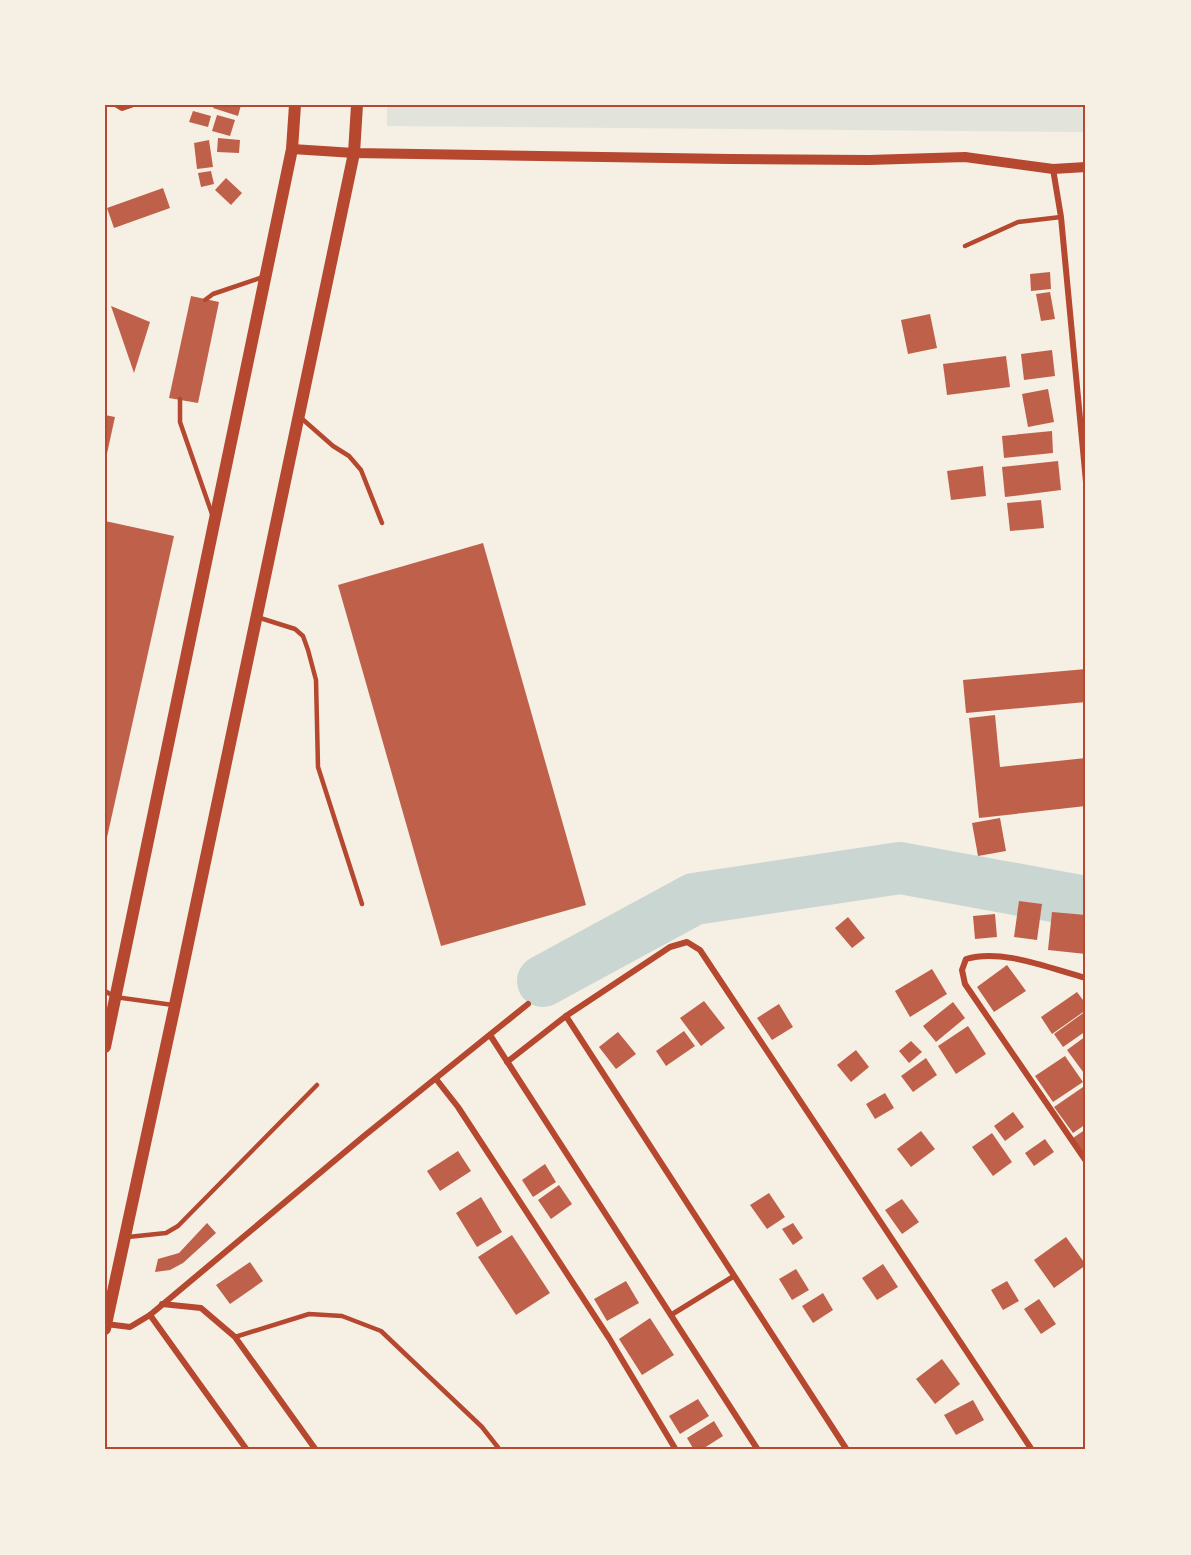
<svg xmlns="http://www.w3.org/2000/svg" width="1191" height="1555" font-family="Signika,sans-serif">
<rect width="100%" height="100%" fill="#f6efe4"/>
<!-- green -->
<polygon fill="#e2e4dc" points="387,105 1086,105 1086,132 387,126"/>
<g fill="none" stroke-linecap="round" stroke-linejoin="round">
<!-- river -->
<polyline stroke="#c9d6d2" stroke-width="52" points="543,981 694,899 900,868 1086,902"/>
</g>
<!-- building -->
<g fill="#bf614a">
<polygon points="214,105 241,105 238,116 213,108"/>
<polygon points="193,111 211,116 208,127 189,122"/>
<polygon points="217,115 235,120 230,136 212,131"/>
<polygon points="218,138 240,140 239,153 217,152"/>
<polygon points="209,140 213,167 197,169 194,143"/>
<polygon points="211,171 214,184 201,187 198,173"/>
<polygon points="226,178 242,193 231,205 215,190"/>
<polygon points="163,188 170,208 114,228 107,208"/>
<polygon points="1050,272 1051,289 1031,291 1030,274"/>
<polygon points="1050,292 1055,319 1041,321 1036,294"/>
<polygon points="191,296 219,302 198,403 169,398"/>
<polygon points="111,306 150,322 134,373"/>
<polygon points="930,314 937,348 908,354 901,320"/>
<polygon points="1052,350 1055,376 1024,380 1021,354"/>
<polygon points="1006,356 1010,387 947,395 943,364"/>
<polygon points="1048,389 1054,422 1028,427 1022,394"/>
<polygon points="105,415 115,417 106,458 105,458"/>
<polygon points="1052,431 1053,453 1004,458 1002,436"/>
<polygon points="1058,461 1061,490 1005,497 1002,467"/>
<polygon points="983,466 986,496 951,500 947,471"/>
<polygon points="1041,500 1044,528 1010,531 1007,503"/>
<polygon points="105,521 174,536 106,842 105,842"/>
<polygon points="483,543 586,905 441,946 338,585"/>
<polygon points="1086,669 1086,702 966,713 963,680"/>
<polygon points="995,715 1000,767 1086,758 1086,806 979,818 969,718"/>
<polygon points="1000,818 1006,851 978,856 972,823"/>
<polygon points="1019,901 1042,904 1037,940 1014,937"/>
<polygon points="1052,912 1086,915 1086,954 1048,950"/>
<polygon points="995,914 997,937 975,939 973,916"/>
<polygon points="848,917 865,938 852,948 835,928"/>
<polygon points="1007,965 1026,991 994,1012 977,987"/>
<polygon points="932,969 947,994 910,1017 895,991"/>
<polygon points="1077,992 1086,1004 1086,1010 1052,1034 1041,1017"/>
<polygon points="704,1001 725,1028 701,1046 680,1018"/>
<polygon points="953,1002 965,1018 936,1042 923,1026"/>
<polygon points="779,1004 793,1027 772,1040 757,1018"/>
<polygon points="1086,1011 1086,1031 1063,1047 1054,1034"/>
<polygon points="968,1026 986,1054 956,1074 938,1046"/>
<polygon points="684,1031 695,1046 666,1066 656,1051"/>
<polygon points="618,1032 636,1054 616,1069 599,1047"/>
<polygon points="1086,1036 1086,1076 1067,1050"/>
<polygon points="911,1041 922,1052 909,1063 899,1051"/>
<polygon points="856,1050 869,1067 851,1082 837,1065"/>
<polygon points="1065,1056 1083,1082 1053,1102 1035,1076"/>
<polygon points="926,1058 937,1075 913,1092 901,1076"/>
<polygon points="1086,1085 1086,1124 1073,1133 1054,1107"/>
<polygon points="885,1093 894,1108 875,1119 866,1104"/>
<polygon points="1013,1112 1024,1127 1005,1141 994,1126"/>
<polygon points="1086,1129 1086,1157 1073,1138"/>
<polygon points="921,1131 935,1149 911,1167 897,1149"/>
<polygon points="992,1133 1012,1162 993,1176 972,1147"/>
<polygon points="1045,1139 1054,1152 1034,1166 1025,1153"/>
<polygon points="458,1151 471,1171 440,1191 427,1171"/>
<polygon points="545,1164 556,1182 533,1197 522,1180"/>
<polygon points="559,1185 572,1204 551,1219 538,1200"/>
<polygon points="769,1193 785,1217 767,1229 750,1205"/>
<polygon points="481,1197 502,1232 477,1247 456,1213"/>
<polygon points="902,1199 919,1222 902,1234 885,1210"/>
<polygon points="207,1223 216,1233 183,1263 170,1270 155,1272 158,1259 179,1253"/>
<polygon points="793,1223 803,1238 793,1245 782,1229"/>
<polygon points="512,1235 550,1293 516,1315 478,1257"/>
<polygon points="1066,1237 1086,1265 1054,1288 1034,1260"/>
<polygon points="250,1262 263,1281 230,1304 216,1285"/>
<polygon points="883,1264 898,1287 877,1300 862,1278"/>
<polygon points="796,1269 809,1290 792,1300 779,1279"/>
<polygon points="626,1281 639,1303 607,1321 594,1299"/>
<polygon points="1007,1281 1019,1301 1003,1310 991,1290"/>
<polygon points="823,1293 833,1310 813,1323 802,1306"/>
<polygon points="1039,1299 1056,1324 1041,1334 1024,1309"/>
<polygon points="650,1318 674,1355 642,1375 619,1339"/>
<polygon points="942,1359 960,1384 935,1404 916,1379"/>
<polygon points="698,1399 709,1416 680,1434 669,1416"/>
<polygon points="973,1400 984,1420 956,1435 944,1415"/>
<polygon points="714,1421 723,1436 701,1450 694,1450 687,1438"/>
</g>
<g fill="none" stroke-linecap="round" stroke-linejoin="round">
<!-- service -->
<g stroke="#b5482f" stroke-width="4.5">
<polyline points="965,246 1018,222 1061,217"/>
<polyline points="205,300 213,294 263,277"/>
<polyline points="180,399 180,422 212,514"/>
<polyline points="300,417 333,446 349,456 361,470 382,523"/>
<polyline points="257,617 295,629 303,636 308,650 316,680 318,767 362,904"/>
<polyline points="105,991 115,997 173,1005"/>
<polyline points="128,1237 166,1233 178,1226 317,1085"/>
<polyline points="235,1337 309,1314 342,1316 381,1331 482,1427 500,1450"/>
</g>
<!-- pedestrian -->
<polyline stroke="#b5482f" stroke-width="5" points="671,1315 734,1276"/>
<!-- minor -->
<g stroke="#b5482f" stroke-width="6">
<polyline points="117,105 122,108 131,105"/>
<polyline points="1053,169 1061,217 1086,482"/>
<path d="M1086,978c-35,-9 -84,-30 -120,-19l-4,11 3,14 121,177"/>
<polyline points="566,1016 847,1450"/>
<polyline points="490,1035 758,1450"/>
<polyline points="507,1062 566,1016 670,947 687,942 700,950 1032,1450"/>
<polyline points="436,1079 458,1107 609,1338 676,1450"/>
<polyline points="162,1304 201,1308 235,1337 316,1450"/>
<polyline points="150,1315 247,1450"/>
<polyline points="106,1324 130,1327 150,1315 364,1136 528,1004"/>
</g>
<!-- tertiary -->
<polyline stroke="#b5482f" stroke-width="10" points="292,149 354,153 730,159 869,160 965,157 1053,169 1086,167"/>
<!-- secondary -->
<g stroke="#b5482f" stroke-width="12">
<polyline points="105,1047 292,149 295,105"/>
<polyline points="105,1329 175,1005 354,153 357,105"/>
</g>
</g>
<!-- border -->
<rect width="1191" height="1555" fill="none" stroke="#f6efe4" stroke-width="213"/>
<rect x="106" y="106" width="978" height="1342" fill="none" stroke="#b5482f" stroke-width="2"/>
</svg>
